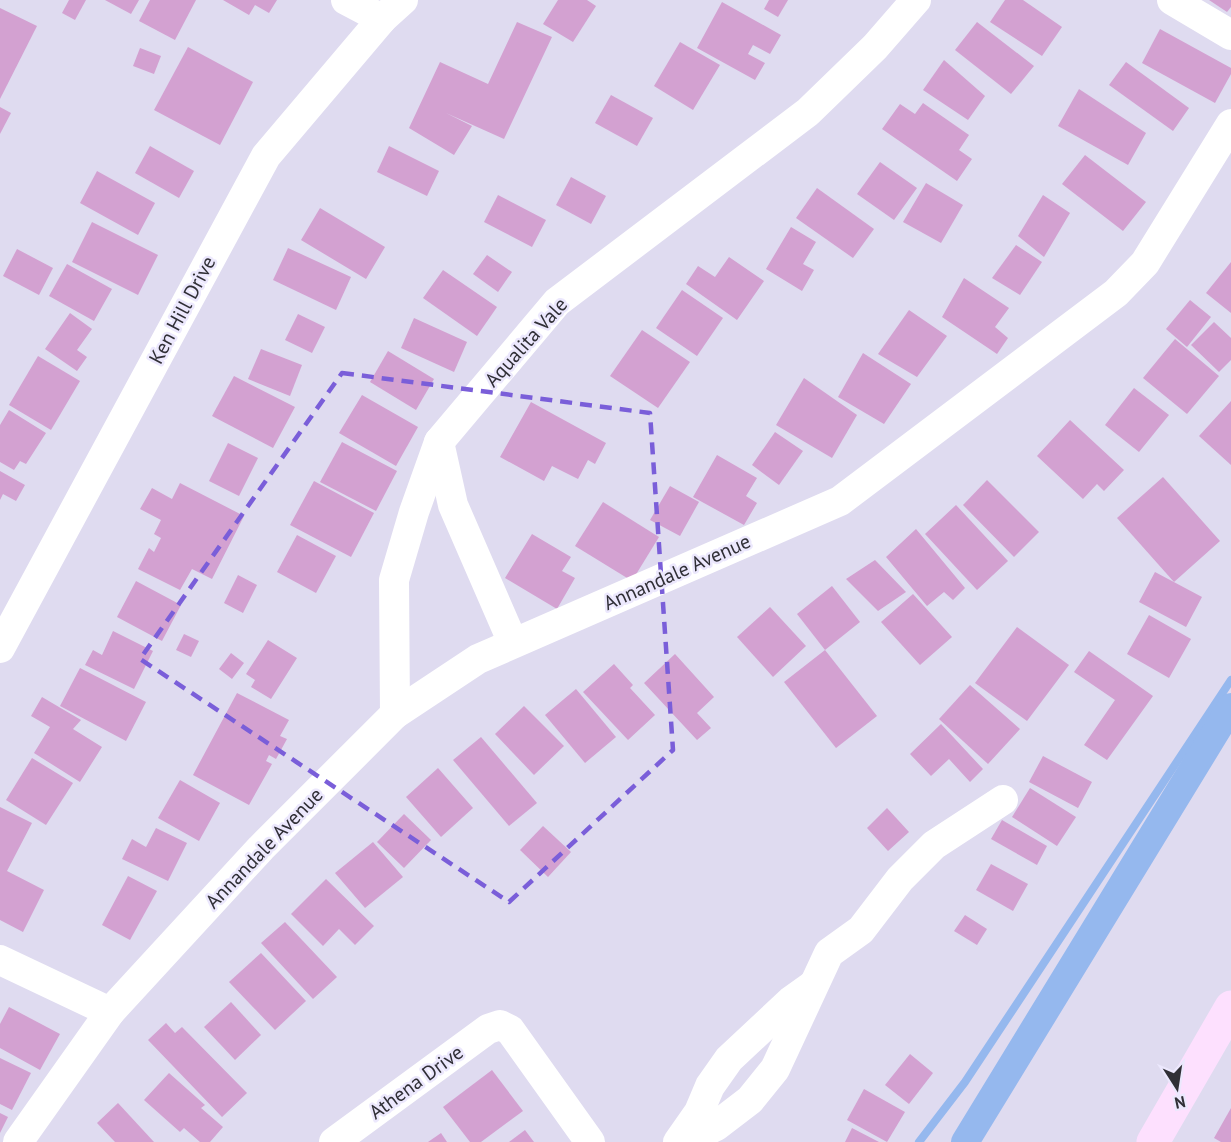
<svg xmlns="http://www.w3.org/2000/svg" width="1231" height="1142" font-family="'PT Sans',sans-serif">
<rect width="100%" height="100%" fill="#dfdbf0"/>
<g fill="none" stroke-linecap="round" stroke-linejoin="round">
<!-- stream -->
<polyline stroke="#95b8ee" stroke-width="8" points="919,1142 965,1082 1231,680"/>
<!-- canal -->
<polyline stroke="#95b8ee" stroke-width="28" points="965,1142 1231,707"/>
</g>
<!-- building -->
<g fill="#d3a1d1">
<polygon points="69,0 86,0 75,20 62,13"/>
<polygon points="105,0 139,0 131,14"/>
<polygon points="150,0 196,0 175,40 139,21"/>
<polygon points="223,0 277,0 269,13 255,5 249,15"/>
<polygon points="558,0 587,0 596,6 573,42 543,24"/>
<polygon points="769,0 788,0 778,17 764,9"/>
<polygon points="1005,0 1023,0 1062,27 1042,56 990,22"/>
<polygon points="1209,0 1231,0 1231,7 1227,12"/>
<polygon points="722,2 781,35 770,54 753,45 748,54 765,63 755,80 697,48"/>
<polygon points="0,8 37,26 0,99"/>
<polygon points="517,22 552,37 504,139 446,113 472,126 454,155 409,128 440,62 488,84"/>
<polygon points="977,22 1034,66 1011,94 955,50"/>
<polygon points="1160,29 1231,68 1231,74 1215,103 1142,63"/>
<polygon points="680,42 720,65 693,110 654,86"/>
<polygon points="188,47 253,82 220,145 154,110"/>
<polygon points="140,48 161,56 154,74 133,66"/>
<polygon points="944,60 985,96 968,120 923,90"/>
<polygon points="1126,62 1189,108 1173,131 1109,85"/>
<polygon points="1079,89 1146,133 1128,165 1058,126"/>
<polygon points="611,95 653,118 637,146 595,123"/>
<polygon points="923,103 969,135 959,150 972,159 957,181 882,129 900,104 915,114"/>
<polygon points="0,107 11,113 0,134"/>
<polygon points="150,146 194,171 179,198 135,173"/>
<polygon points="389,146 439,171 427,196 377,172"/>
<polygon points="1085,155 1146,202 1123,231 1062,184"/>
<polygon points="880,162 917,188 894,220 857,194"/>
<polygon points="97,171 155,203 138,235 80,203"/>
<polygon points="571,177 606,196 591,224 556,205"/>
<polygon points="926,183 963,205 941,243 903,222"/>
<polygon points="817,188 874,229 853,258 796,218"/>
<polygon points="498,195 546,220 532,247 484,222"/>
<polygon points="1043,195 1070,213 1044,257 1018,236"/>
<polygon points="320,208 385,247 366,279 301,240"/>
<polygon points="92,222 158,255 138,295 72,262"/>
<polygon points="791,227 816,242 803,264 814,270 802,291 766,269"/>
<polygon points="1016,245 1042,262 1020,295 992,278"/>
<polygon points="288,248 351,277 336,310 273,280"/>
<polygon points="17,249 53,268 39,295 3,276"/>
<polygon points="487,255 512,272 498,292 473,274"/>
<polygon points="729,257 764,281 737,320 686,284 698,266 715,277"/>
<polygon points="1231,262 1231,313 1206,293"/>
<polygon points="67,264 112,289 94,321 49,296"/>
<polygon points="443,270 497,307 477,336 423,298"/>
<polygon points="964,278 1009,308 995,327 1008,338 997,354 942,317"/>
<polygon points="682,290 723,318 697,356 656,328"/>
<polygon points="1190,300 1211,317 1187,347 1166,329"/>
<polygon points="909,310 947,336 917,377 878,354"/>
<polygon points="70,313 92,329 77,350 87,357 77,371 45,349"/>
<polygon points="298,314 325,327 312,353 285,340"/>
<polygon points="414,318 467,342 454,372 401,348"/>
<polygon points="1214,322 1231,338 1231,360 1219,372 1191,345"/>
<polygon points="642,330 690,362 658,408 610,376"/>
<polygon points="1175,339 1219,376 1187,414 1143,378"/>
<polygon points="261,349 302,365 290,396 248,379"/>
<polygon points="388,351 434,379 416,410 370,382"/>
<polygon points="863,353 911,384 884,424 838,397"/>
<polygon points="38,356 80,381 51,430 9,405"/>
<polygon points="234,376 295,407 273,448 212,416"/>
<polygon points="804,378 857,415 832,458 776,425"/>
<polygon points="1134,388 1169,415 1139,452 1105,425"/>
<polygon points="362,395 418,427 396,466 339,433"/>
<polygon points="1231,401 1231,465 1199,436"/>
<polygon points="531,402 606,443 595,464 588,460 578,479 552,466 544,481 500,457"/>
<polygon points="9,410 46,433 26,464 20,461 14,470 0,462 0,425"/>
<polygon points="1070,420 1124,470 1104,491 1097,484 1083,499 1037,456"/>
<polygon points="775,432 803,451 779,485 752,465"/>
<polygon points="342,442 397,471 376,511 320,482"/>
<polygon points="228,443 258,458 239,496 209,481"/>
<polygon points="717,455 757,478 746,496 757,503 744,525 693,497"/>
<polygon points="0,471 25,485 16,501 3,494 0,500"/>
<polygon points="1163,477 1220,541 1174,582 1117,518"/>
<polygon points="987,480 1039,532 1014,557 963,505"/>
<polygon points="314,481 374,513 351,557 290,525"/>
<polygon points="180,483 244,516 212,579 192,569 180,590 138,569 149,548 154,552 161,538 154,534 161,520 140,509 152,488 172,499"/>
<polygon points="670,486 699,502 680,536 650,520"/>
<polygon points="603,502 659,537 632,581 575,546"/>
<polygon points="956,505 1008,561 977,590 925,534"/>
<polygon points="916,529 965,588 953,600 944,592 927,606 886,557"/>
<polygon points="532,534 571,557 562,571 575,578 557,609 505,578"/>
<polygon points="297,535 336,556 316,593 277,572"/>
<polygon points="875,560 906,592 878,611 846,579"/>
<polygon points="1155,572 1202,597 1186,627 1139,602"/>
<polygon points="238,575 257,585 243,613 224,603"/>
<polygon points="136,581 181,605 162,641 117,617"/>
<polygon points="832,586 860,622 825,650 797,614"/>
<polygon points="913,594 952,637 920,665 881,622"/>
<polygon points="770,607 806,646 773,677 737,637"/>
<polygon points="1149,615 1191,639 1169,678 1127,654"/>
<polygon points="1017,627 1069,665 1027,721 975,683"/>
<polygon points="113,631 153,651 134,689 85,665 93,650 102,655"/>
<polygon points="184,634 199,641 191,657 176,650"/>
<polygon points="268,640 297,658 271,699 251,687 255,680 246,674"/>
<polygon points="825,650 877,716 836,748 784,682"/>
<polygon points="1089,651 1153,696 1107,760 1084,745 1115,700 1074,672"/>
<polygon points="231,653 244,663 232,679 219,669"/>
<polygon points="675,654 714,697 697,713 711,728 697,740 644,683"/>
<polygon points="614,664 633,685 630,688 655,715 628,740 583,692"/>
<polygon points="80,668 146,702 126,741 60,706"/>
<polygon points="970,685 1020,729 988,764 939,719"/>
<polygon points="576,689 616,737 585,763 545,715"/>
<polygon points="237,693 289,720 280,736 287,739 276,759 269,755 266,761 272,764 249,805 193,775"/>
<polygon points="42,697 81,720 73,729 102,747 80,782 34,753 50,727 31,716"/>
<polygon points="524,706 564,746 534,775 495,734"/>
<polygon points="941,724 983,769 970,782 949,759 931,776 910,754"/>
<polygon points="481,737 537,803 509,826 453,760"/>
<polygon points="1043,756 1092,782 1078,808 1029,782"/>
<polygon points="32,758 73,783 46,825 6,800"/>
<polygon points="438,768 473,808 441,837 406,797"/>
<polygon points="180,780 220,803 199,841 158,818"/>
<polygon points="1030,788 1076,817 1057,846 1012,817"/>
<polygon points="0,807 32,823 7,871 44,890 23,932 0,920"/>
<polygon points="887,808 909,832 888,851 867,828"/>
<polygon points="404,814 431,840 404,868 377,842"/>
<polygon points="1002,820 1047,846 1037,865 991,839"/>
<polygon points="543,826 571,852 548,877 520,850"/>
<polygon points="156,828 187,843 168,881 122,859 132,839 146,847"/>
<polygon points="373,842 403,877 365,908 335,873"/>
<polygon points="991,864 1028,884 1013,911 976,890"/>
<polygon points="128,876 157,891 130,940 102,925"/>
<polygon points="326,879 374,926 355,945 339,929 323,946 291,914"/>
<polygon points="965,915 987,929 977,945 954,931"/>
<polygon points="285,922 337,977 313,999 261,943"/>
<polygon points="261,953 306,1001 275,1030 229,982"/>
<polygon points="231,1002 261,1035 235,1060 204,1027"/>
<polygon points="9,1007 60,1034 40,1070 0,1048 0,1024"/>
<polygon points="166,1023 175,1033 182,1027 247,1093 222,1117 148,1040"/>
<polygon points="910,1054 933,1073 909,1104 885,1085"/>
<polygon points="0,1058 31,1073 12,1110 0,1104"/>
<polygon points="492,1070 523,1111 481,1142 470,1142 443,1107"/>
<polygon points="169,1073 205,1105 201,1108 223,1127 210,1142 200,1142 184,1128 180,1132 144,1100"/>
<polygon points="864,1089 905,1112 887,1142 847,1120"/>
<polygon points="118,1103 154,1142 115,1142 97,1123"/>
<polygon points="1231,1108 1231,1142 1221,1142 1214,1138"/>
<polygon points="0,1113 8,1117 0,1133"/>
<polygon points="852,1128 879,1142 845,1142"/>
<polygon points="525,1130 534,1142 509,1142"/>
<polygon points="441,1133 447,1142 428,1142"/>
</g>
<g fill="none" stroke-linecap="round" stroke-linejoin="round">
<!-- street -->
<g stroke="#fff" stroke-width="30">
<polyline points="346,0 382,19"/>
<polyline points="1172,0 1231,35"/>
<polyline points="439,442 453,505 513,643"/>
<polyline points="0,648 266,156 382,19 403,0"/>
<polyline points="395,714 394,580 414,512 439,442 557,302 808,112 875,47 916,0"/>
<polyline points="0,960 110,1012"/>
<polyline points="18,1142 110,1012 261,848 395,714 478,659 840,501 1116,293 1145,263 1231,124"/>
<polyline points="334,1142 488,1029 500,1025 510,1030 590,1142"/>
<polyline points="678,1142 699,1112 710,1086 729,1059 791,1001 812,986"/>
<polyline points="684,1142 716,1126 750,1100 775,1069 829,953 861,930 900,879 934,845 1003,800"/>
</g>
<!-- secondary -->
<polyline stroke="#fde0fe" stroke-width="33" points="1153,1142 1231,1007"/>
</g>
<!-- marked area -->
<path fill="none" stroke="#7a5ed9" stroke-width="4.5" stroke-dasharray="12 8" stroke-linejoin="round" d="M342,373l308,40 23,337 -164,152 -369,-243z"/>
<g text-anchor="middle" stroke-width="5" stroke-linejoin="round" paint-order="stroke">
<!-- street labels -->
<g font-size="20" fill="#302f36" stroke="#ece8fd">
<text transform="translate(182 310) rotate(-62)" y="7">Ken Hill Drive</text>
<text transform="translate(526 342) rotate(-48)" y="7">Aqualita Vale</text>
<text transform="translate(677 572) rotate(-24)" y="7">Annandale Avenue</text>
<text transform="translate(264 848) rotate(-46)" y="7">Annandale Avenue</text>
<text transform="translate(416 1082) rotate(-36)" y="7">Athena Drive</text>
</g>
</g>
<!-- north arrow -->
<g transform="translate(1177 1088) rotate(168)" stroke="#ece8fd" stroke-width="4.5" paint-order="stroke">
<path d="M0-4.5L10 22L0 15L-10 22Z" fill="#302f36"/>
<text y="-9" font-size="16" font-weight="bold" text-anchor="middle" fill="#302f36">N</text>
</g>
</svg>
